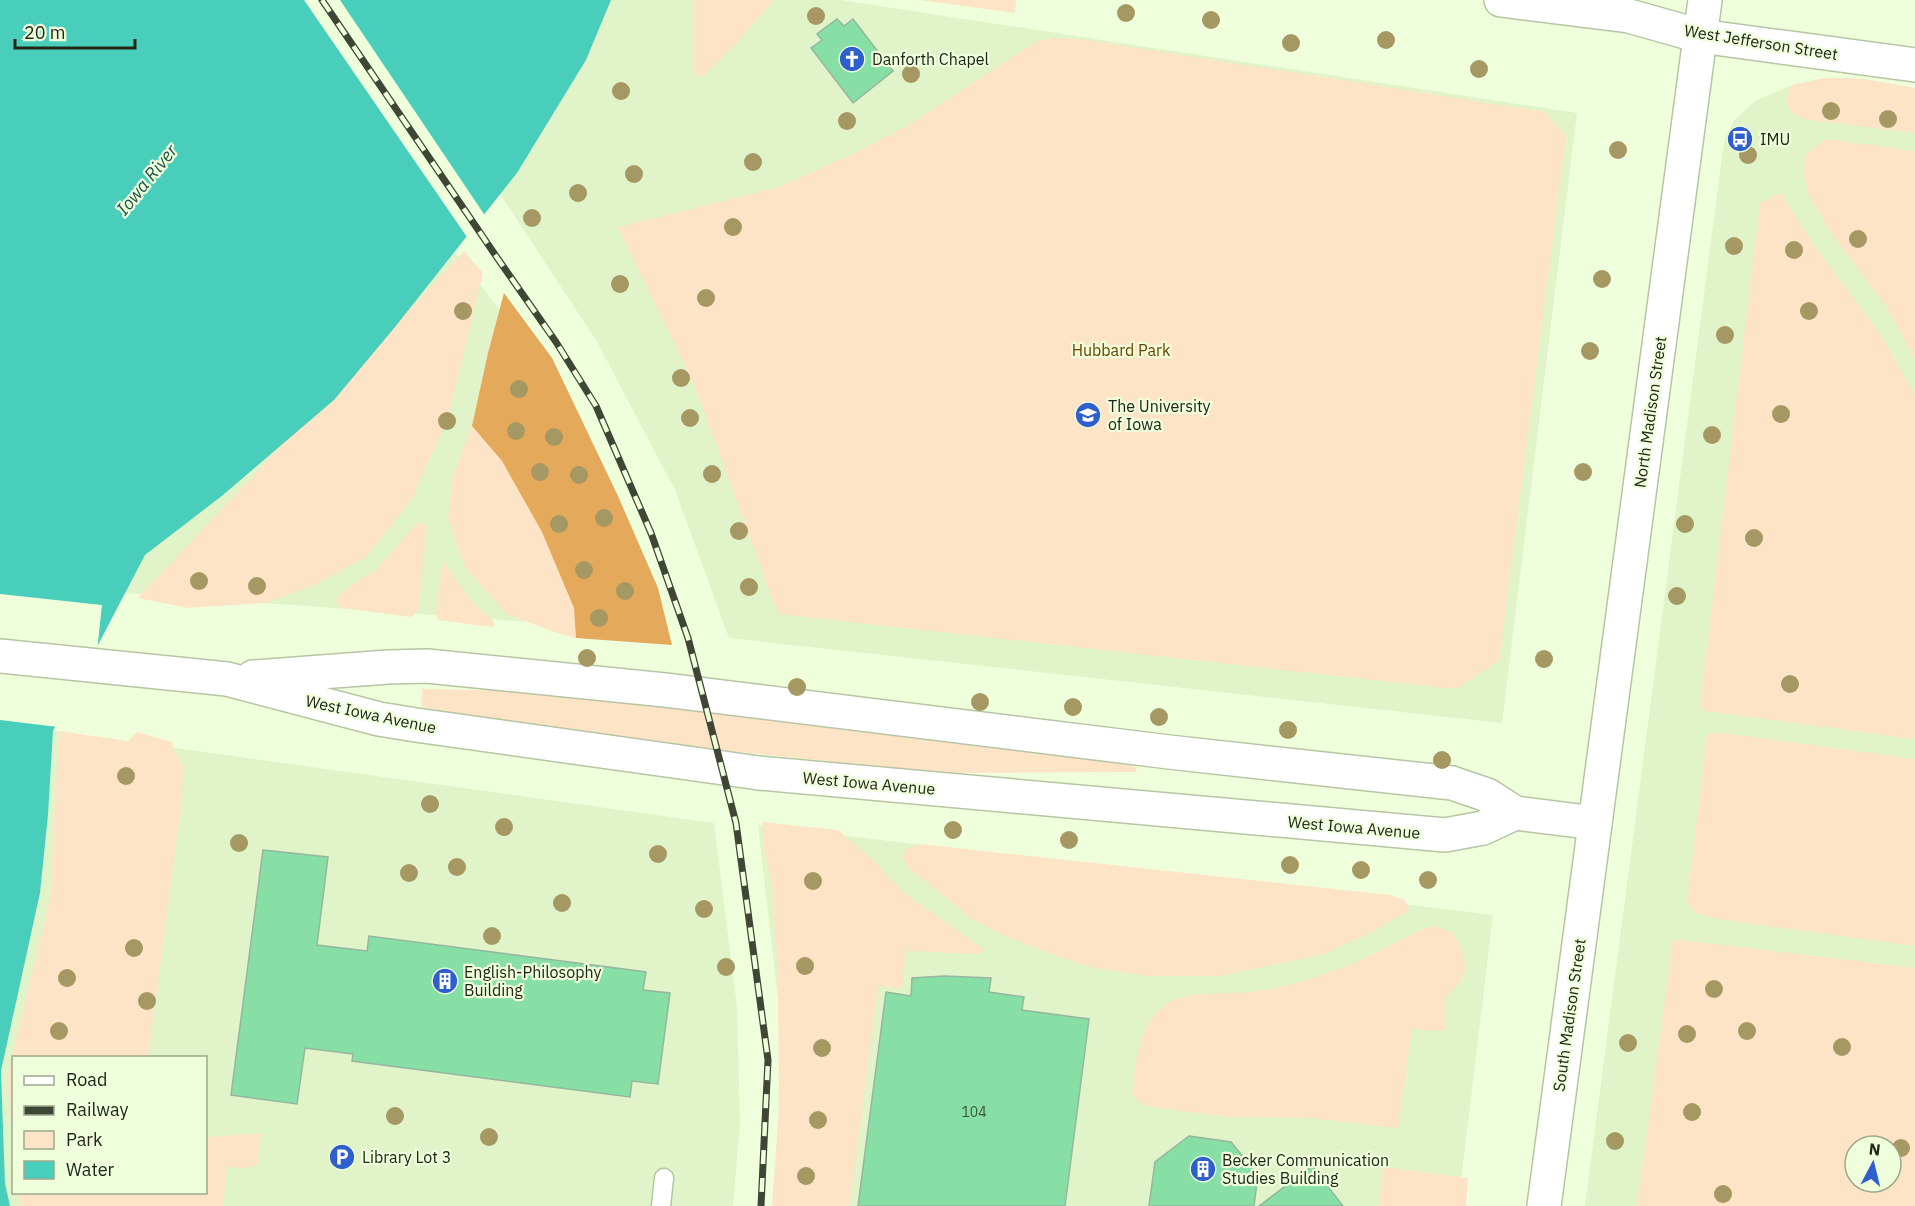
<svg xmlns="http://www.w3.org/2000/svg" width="1915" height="1206" font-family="'IBM Plex Sans',sans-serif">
<rect width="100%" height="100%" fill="#efffdb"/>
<!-- built -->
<g fill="#e0f3c9" fill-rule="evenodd">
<polygon points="611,0 841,0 1577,113 1502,723 729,638 675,490 596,340 500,194 517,173 586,60"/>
<path d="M1825,78l39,1 51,9v1118h-330l138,-1057 3,-14 8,-14 21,-20 37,-16zM1855,1146h36v36h-36z"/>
<polygon points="455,252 530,349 655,631 125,593 145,555 235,485 334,400"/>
<path d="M53,731l661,92 23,184 3,116 -7,83h-723l-5,-23 -4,-112 39,-178 8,-78zM14,1058h192v134h-192z"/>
<polygon points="758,825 1493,915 1458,1206 786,1206 788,1087"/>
</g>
<!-- green -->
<g fill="#fde4c6" fill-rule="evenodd">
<polygon points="693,0 774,0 731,49 702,77 693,73"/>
<polygon points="920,0 1016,0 1015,13"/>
<polygon points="1056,38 1080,39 1545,112 1566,136 1499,661 1456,689 778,614 694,384 618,227 779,187 850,155 907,126 1037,41"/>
<path d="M1825,78l39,1 51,9v45l-112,-14c-17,-6 -21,-20 -11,-34z"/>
<polygon points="1826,139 1915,151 1915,359 1886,306 1831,233 1809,195 1803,174 1806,154"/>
<polygon points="1781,193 1813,244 1879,332 1915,395 1915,739 1705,711 1700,705 1760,203"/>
<polygon points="464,251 483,273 448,418 411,501 365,558 310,587 265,603 188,608 138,598"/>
<polygon points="472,426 502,461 542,532 574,608 576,638 560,634 508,615 465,567 448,519 452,478"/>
<polygon points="422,522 427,527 418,611 411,617 342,608 336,601 341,593 378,568 416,524"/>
<path d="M444,564l3,1c8,14 17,27 28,39 6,7 16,12 20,21l-3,2 -54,-7 -2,-6 6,-48z"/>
<polygon points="422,689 495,690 940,735 1138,767 1135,772 942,773 540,731 421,707"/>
<polygon points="59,731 128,741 137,732 172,742 173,749 183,765 182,800 148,1057 14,1058 13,1150 7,1077 50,898"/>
<polygon points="1716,732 1915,759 1915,946 1717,919 1695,913 1687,902 1707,735"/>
<polygon points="762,822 838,830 873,860 903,892 985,950 977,954 906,951 902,989 878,986 850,1206 772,1206 779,1107 778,980 772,885 764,849"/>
<polygon points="920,844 1390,895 1405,900 1409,911 1368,934 1325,954 1219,976 1148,976 1089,967 1004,936 972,919 909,868 903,859 906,849"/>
<path d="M1434,926l19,7c15,27 20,41 -7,63l-1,35 -33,-2 -14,99 -88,-10 -81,-1 -83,-11 -8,-5 -6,-7c4,-34 6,-75 40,-93 17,-9 57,-7 77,-9 47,-5 93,-22 135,-43 17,-8 31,-18 50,-23z"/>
<path d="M1673,939l242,29v238h-278zM1855,1146h36v36h-36z"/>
<polygon points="261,1133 257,1165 245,1168 227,1167 223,1206 21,1206 19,1193 206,1192 206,1136 210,1137"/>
<polygon points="1383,1167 1468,1178 1466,1206 1379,1206"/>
</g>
<!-- forest -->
<polygon fill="#e4a95b" points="504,293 552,358 618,496 658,588 672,645 576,638 574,608 542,532 502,461 472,426 488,353"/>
<!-- water -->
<polygon fill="#49cebb" points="0,0 611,0 586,60 517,173 395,327 334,400 223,495 145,555 53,731 48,815 40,893 1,1071 5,1183 10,1206 0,1206"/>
<!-- pier -->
<g fill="#efffdb">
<polygon points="304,0 340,0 486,217 469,240"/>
<polygon points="0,594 102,605 97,652 58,727 0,720"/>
</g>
<!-- building -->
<g fill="#87dfa5" stroke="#95b69f" stroke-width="1.5">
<polygon points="837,19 844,26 853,19 893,71 853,103 811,48 822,40 817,34"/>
<polygon points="263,850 328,857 317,945 367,951 369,936 646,972 643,990 670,993 658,1084 632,1081 630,1097 352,1061 353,1054 305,1048 297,1104 231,1095"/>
<polygon points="944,976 991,978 989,992 1024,997 1022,1010 1089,1019 1065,1206 858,1206 886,992 911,996 912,978"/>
<polygon points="1189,1136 1231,1142 1258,1175 1254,1206 1149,1206 1155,1162"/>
<polygon points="1312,1166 1343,1206 1259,1206"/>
</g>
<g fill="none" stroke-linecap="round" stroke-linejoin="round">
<!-- lane casing -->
<g stroke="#b6c5a3" stroke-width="21">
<polyline id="lane" points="661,1206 664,1178"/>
</g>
<!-- street casing -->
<g stroke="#b6c5a3" stroke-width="36">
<polyline id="street" points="1501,0 1629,16 1700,36"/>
</g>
<!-- secondary casing -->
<g stroke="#b6c5a3" stroke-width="36">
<g id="secondary">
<polyline points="1700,36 1915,65"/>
<polyline points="0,656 227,679 379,719 416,725 759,773 1445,835 1483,828 1515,813"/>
<polyline points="253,677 388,667 427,666 665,690 1169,752 1452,783 1487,795 1515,813 1595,823"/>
<polyline points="1544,1206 1705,0"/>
</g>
</g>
<!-- lane -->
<use href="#lane" stroke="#fff" stroke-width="18"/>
<!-- street -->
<use href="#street" stroke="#fff" stroke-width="33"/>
<!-- secondary -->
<use href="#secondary" stroke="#fff" stroke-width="33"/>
<!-- rail casing -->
<g stroke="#404636" stroke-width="7">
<polyline id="rail" points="322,0 498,259 556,342 596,406 651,533 688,638 736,823 768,1060 761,1206"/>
</g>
<!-- rail -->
<use href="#rail" stroke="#efffdb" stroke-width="4.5" stroke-dasharray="14" stroke-linecap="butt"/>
</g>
<!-- trees -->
<g fill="#a69863">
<circle cx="1126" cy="13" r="9"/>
<circle cx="816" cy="16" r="9"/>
<circle cx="1211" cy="20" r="9"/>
<circle cx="1386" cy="40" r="9"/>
<circle cx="1291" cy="43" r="9"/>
<circle cx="1479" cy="69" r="9"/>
<circle cx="911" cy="74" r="9"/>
<circle cx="621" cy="91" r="9"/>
<circle cx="1831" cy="111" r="9"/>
<circle cx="1888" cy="119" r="9"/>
<circle cx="847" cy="121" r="9"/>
<circle cx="1618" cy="150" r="9"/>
<circle cx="1748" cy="155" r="9"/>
<circle cx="753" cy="162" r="9"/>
<circle cx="634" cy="174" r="9"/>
<circle cx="578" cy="193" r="9"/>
<circle cx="532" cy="218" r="9"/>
<circle cx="733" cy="227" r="9"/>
<circle cx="1858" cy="239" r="9"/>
<circle cx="1734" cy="246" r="9"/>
<circle cx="1794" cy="250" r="9"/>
<circle cx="1602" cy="279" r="9"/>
<circle cx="620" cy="284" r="9"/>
<circle cx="706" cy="298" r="9"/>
<circle cx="463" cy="311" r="9"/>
<circle cx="1809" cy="311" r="9"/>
<circle cx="1725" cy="335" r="9"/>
<circle cx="1590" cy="351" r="9"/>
<circle cx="681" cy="378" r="9"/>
<circle cx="519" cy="389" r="9"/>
<circle cx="1781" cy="414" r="9"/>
<circle cx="690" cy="418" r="9"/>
<circle cx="447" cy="421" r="9"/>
<circle cx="516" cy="431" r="9"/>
<circle cx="1712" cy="435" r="9"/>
<circle cx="554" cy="437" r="9"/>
<circle cx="540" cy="472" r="9"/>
<circle cx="1583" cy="472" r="9"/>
<circle cx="712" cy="474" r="9"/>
<circle cx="579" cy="475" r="9"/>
<circle cx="604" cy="518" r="9"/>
<circle cx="559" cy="524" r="9"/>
<circle cx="1685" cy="524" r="9"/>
<circle cx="739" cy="531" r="9"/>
<circle cx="1754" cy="538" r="9"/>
<circle cx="584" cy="570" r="9"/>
<circle cx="199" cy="581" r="9"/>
<circle cx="257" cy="586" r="9"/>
<circle cx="749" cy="587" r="9"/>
<circle cx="625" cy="591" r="9"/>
<circle cx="1677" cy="596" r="9"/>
<circle cx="599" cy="618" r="9"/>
<circle cx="587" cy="658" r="9"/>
<circle cx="1544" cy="659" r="9"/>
<circle cx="1790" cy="684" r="9"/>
<circle cx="797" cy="687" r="9"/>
<circle cx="980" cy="702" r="9"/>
<circle cx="1073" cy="707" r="9"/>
<circle cx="1159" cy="717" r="9"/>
<circle cx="1288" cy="730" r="9"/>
<circle cx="1442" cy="760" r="9"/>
<circle cx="126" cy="776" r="9"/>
<circle cx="430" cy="804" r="9"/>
<circle cx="504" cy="827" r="9"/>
<circle cx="953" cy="830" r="9"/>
<circle cx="1069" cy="840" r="9"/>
<circle cx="239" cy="843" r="9"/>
<circle cx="658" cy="854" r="9"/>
<circle cx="1290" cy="865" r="9"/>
<circle cx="457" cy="867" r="9"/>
<circle cx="1361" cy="870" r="9"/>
<circle cx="409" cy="873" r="9"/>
<circle cx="1428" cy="880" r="9"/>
<circle cx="813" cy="881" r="9"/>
<circle cx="562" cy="903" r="9"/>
<circle cx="704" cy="909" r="9"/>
<circle cx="492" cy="936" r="9"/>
<circle cx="134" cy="948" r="9"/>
<circle cx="805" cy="966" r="9"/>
<circle cx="726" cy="967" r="9"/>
<circle cx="67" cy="978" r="9"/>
<circle cx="1714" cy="989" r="9"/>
<circle cx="147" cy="1001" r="9"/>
<circle cx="59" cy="1031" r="9"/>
<circle cx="1747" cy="1031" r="9"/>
<circle cx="1687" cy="1034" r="9"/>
<circle cx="1628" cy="1043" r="9"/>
<circle cx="1842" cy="1047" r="9"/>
<circle cx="822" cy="1048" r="9"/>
<circle cx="1692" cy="1112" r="9"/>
<circle cx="395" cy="1116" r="9"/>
<circle cx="818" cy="1120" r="9"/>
<circle cx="489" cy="1137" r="9"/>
<circle cx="1615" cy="1141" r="9"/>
<circle cx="1901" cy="1148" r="9"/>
<circle cx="806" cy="1176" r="9"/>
<circle cx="1723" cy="1194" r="9"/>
</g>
<!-- icons -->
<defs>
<g id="church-disc" transform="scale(1.35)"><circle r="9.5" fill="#2f5ecd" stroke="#efffdb"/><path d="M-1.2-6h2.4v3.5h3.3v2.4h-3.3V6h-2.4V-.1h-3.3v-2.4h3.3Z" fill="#fff"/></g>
<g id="bus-disc" transform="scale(1.35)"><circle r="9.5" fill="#2f5ecd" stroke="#efffdb"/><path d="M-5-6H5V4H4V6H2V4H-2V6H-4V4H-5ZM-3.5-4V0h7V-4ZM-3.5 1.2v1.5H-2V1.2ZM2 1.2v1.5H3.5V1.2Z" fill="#fff"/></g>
<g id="university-disc" transform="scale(1.35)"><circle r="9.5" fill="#2f5ecd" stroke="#efffdb"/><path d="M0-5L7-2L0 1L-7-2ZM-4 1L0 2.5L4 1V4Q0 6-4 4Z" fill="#fff"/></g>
<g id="building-disc" transform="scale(1.35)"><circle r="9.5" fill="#2f5ecd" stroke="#efffdb"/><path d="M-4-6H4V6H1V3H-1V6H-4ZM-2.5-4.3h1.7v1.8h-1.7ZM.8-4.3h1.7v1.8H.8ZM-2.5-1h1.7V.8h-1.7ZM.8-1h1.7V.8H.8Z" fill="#fff"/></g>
<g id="parking-disc" transform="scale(1.35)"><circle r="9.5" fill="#2f5ecd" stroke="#efffdb"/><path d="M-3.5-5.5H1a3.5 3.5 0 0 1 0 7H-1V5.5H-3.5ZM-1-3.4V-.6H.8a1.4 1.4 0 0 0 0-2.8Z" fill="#fff"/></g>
</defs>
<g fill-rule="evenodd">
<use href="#church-disc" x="852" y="59"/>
<use href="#bus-disc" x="1740" y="139"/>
<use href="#university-disc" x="1088" y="415"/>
<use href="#building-disc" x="445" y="981"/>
<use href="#parking-disc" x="342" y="1157"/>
<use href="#building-disc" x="1203" y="1169"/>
</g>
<g text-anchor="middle" stroke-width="4.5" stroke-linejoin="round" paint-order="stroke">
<!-- number labels -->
<g font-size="14" fill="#3a543c">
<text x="974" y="1117">104</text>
</g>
<!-- street labels -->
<g font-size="16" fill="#212619" stroke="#efffdb">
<text transform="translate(1761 42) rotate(9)" y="6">West Jefferson Street</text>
<text transform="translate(1650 412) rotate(-82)" y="6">North Madison Street</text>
<text transform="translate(371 714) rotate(12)" y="6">West Iowa Avenue</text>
<text transform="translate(869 783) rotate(5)" y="6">West Iowa Avenue</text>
<text transform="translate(1354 827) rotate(5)" y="6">West Iowa Avenue</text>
<text transform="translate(1569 1015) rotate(-82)" y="6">South Madison Street</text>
</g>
<!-- poi labels -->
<g font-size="16" fill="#212619" stroke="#efffdb" text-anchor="start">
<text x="872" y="65">Danforth Chapel</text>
<text x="1760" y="145">IMU</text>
<text x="1108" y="412">The University<tspan x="1108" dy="18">of Iowa</tspan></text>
<text x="464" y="978">English-Philosophy<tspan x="464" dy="18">Building</tspan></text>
<text x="362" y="1163">Library Lot 3</text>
<text x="1222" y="1166">Becker Communication<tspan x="1222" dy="18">Studies Building</tspan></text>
</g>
<!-- park labels -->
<g font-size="16" fill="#6a4301" stroke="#efffdb">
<text x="1121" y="356">Hubbard Park</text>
</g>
<!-- water labels -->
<g font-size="18" font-style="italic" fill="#1b534a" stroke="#efffdb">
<text transform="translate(147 180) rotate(-51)" y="6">Iowa River</text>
</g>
</g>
<!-- legend -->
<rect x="12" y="1056" width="195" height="138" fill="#efffdb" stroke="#9da88d" stroke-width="1.5"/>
<rect x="24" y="1076" width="30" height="9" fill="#ffffff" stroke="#9da88d" stroke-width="1.5"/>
<text x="66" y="1086" font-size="18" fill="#212619">Road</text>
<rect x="24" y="1106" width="30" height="9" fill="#404636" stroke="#9da88d" stroke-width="1.5"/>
<text x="66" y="1116" font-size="18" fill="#212619">Railway</text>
<rect x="24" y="1131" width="30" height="18" fill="#fde4c6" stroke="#9da88d" stroke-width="1.5"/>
<text x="66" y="1146" font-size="18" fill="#212619">Park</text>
<rect x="24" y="1161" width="30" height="18" fill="#49cebb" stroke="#9da88d" stroke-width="1.5"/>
<text x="66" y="1176" font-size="18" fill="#212619">Water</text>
<!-- north arrow -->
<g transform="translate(1873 1164) rotate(7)"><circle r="28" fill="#efffdb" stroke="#9da88d" stroke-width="1.5"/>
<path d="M0-4.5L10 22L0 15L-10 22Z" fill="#2f5ecd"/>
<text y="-9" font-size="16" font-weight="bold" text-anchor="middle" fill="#212619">N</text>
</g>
<!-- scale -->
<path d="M15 39v9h120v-9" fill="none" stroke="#212619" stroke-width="3"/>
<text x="24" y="39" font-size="18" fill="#212619" stroke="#efffdb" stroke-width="4.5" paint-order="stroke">20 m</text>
</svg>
